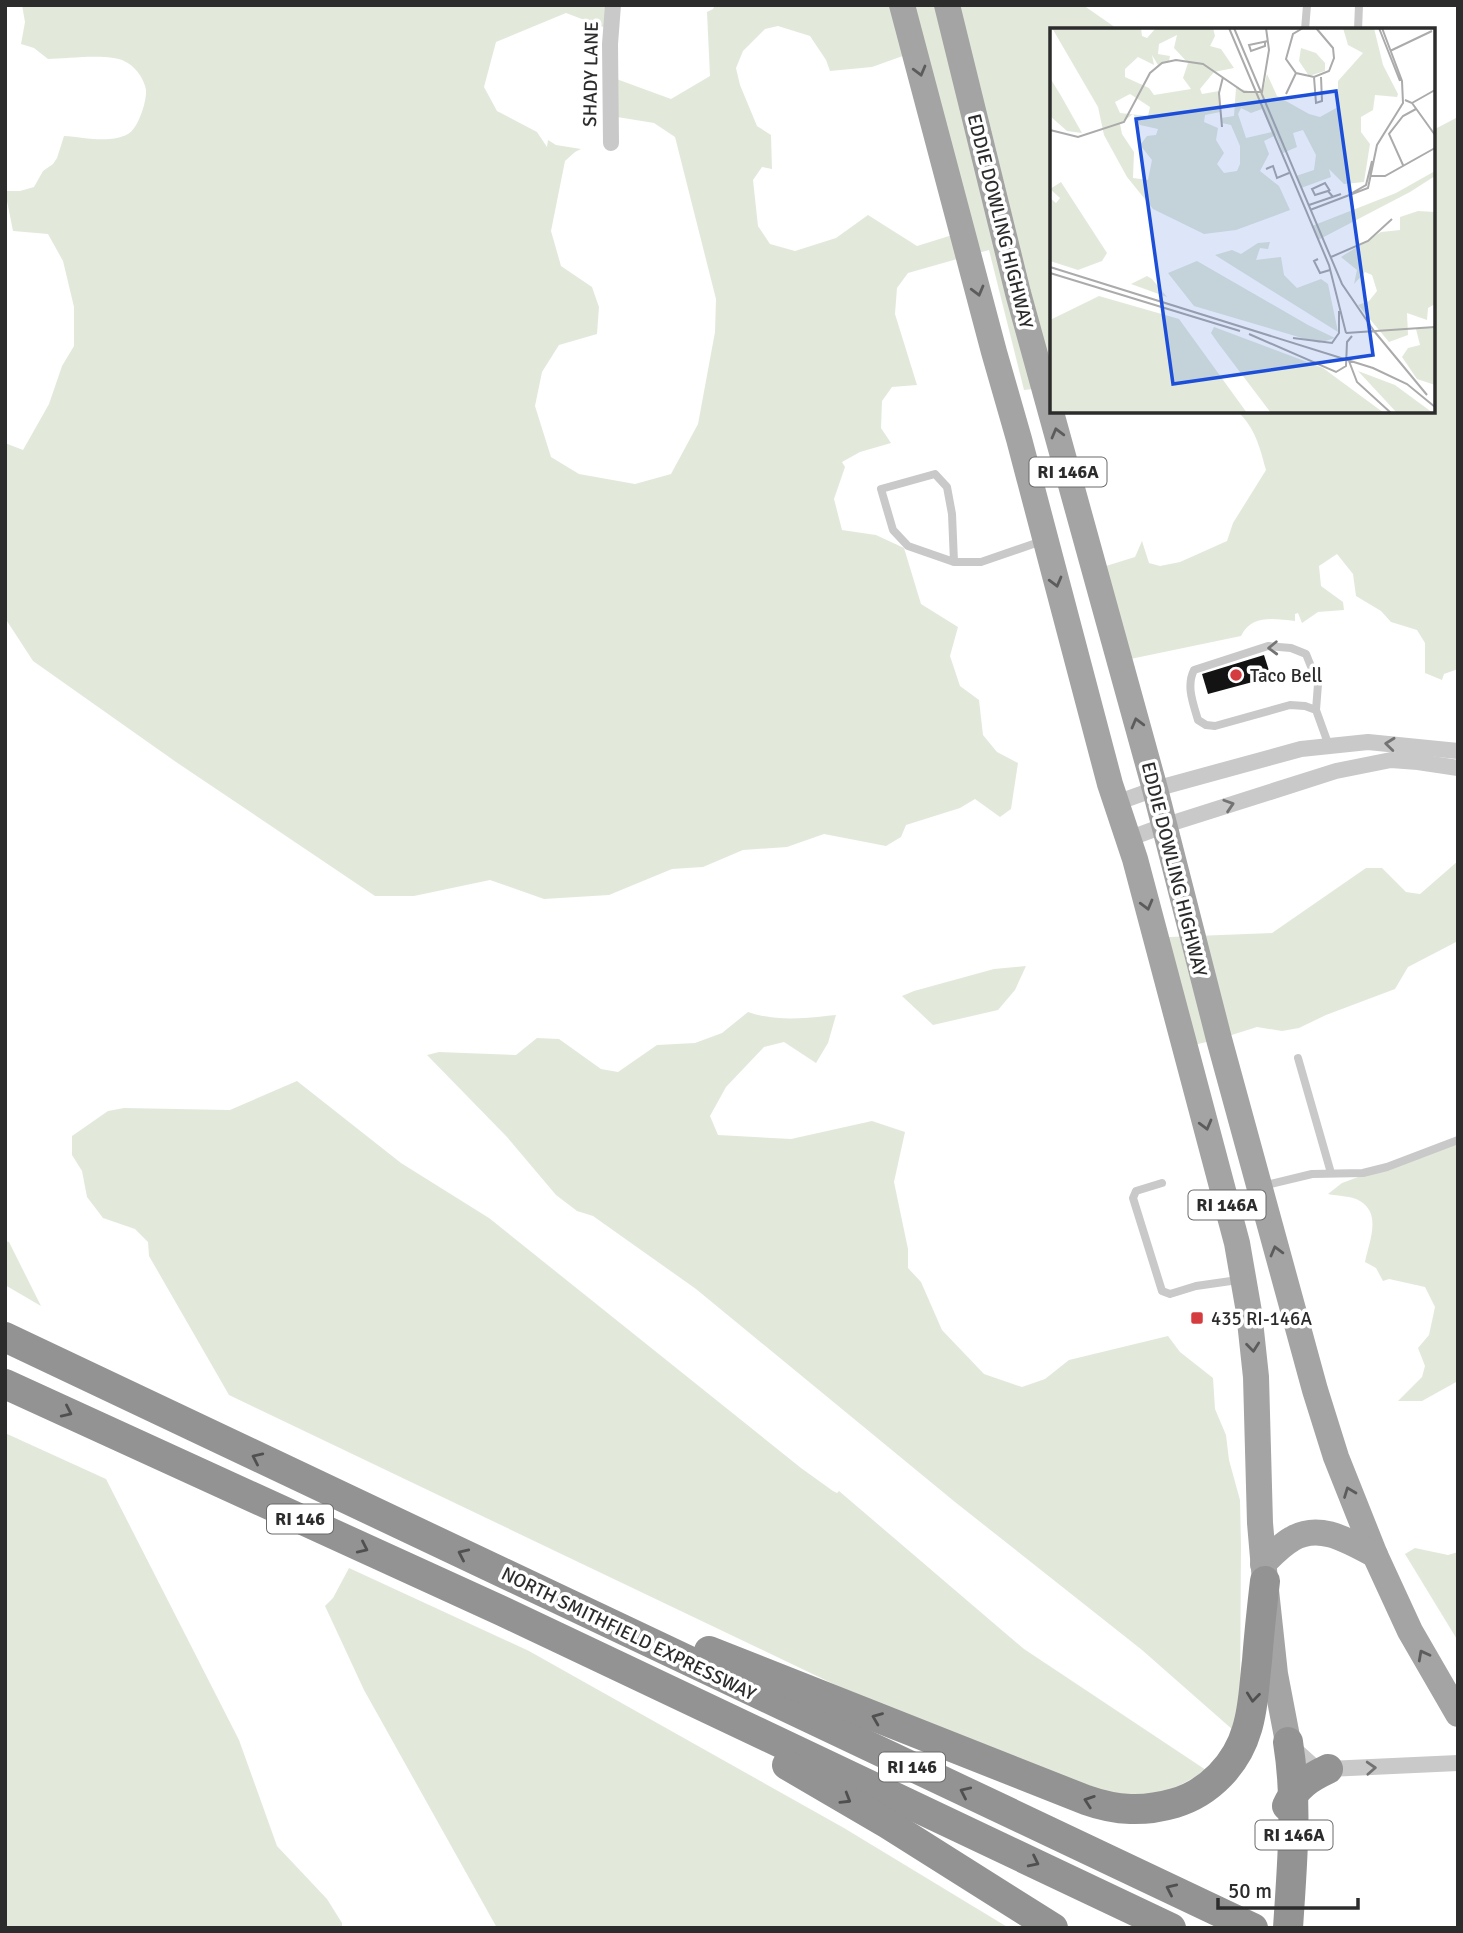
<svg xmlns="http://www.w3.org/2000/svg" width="1463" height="1933" font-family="Signika,sans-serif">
<rect width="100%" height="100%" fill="#fff"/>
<!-- green -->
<g fill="#e2e9db" fill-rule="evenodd">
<path d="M22,5h591l-2,25 -45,-17 -70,29 -12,45 13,24 40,21 10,15 1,-7 8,5 25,4 -6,3 -10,9 -14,70 10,35 31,21 7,20 -2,27 -38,11 -17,27 -7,34 16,51 28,17 56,10 36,-10 27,-50 17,-92 1,-33 -41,-162 -21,-14 -43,-7v-39l60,22 39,-23 -3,-64 6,-3 2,-4h368l36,25h-67v354l-9,4 -19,2 -35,-140 -81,23 -11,15 -2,26 22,71 -25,2 -10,14 -1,27 10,15 -31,9 -18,10 3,5 -11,32 8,31 34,5 28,13 17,56 37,23 -8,29 10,30 19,14 4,35 14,17 21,11 -7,46 -11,8 -25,-18 -15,9 -54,17 -5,12 -15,9 -62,-12 -37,13 -44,3 -40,17 -31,2 -63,26 -65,4 -54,-19 -76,16h-39l-199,-134 -143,-101 -28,-43v-175l18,7 26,-46 13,-38 12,-20v-39l-11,-46 -15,-27 -35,-3 -8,-40h15l14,-4 9,-16 10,-7 4,-6 7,-22c20,1 45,8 64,-2 10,-5 19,-33 18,-44 -2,-12 -12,-25 -22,-29 -16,-8 -57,-2 -76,-2l-14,-11 -13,-4 4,-22zM778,26l32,10 16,24 4,11 42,-4 42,-15 48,180 -45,14 -49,-31 -32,23 -41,13 -25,-7 -12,-18 -5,-46 9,-13 10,2 -1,-34 -14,-9 -17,-41 -4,-17 7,-17 22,-22z"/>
<path d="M1458,117v552l-14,5 -2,6 -17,-7v-30l-8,-13 -26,-8 -10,-11 -25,-15 -3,-22 -16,-20 -18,12 2,20 22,16 1,8 -26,2 -16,11 -4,-10 -3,1v7c-21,-2 -43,-7 -54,15l-125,26 -23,-92 42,-13 7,-16 7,22 11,3 20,-4 47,-21 6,-18 33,-53c-6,-22 -11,-43 -29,-59h196v-281z"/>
<polygon points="1458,861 1458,941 1408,967 1395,989 1326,1015 1299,1028 1282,1031 1257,1027 1219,1039 1181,1048 1153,940 1170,937 1272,933 1366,868 1382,868 1406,892 1420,894"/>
<polygon points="1026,966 1015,990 998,1010 933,1025 902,996 914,991 994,969"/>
<path d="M748,1012c28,10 59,6 88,3l-8,28 -12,20 -32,-21 -20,5 -38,40 -16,29 8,19 73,4 81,-18 33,11 -11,50 14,67v19l13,14 21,48 42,44 38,13 23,-8 24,-19 99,-24 12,16 33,26 2,31 11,26 3,25 11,40 1,44 -1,160 -7,26 -91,-80 -187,-148 -259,-213 -103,-73 -16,-5 -21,-16 -49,-58 -80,-82 12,-3 77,3 21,-17 22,1 42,30 17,3 39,-27 38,-2 27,-10z"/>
<path d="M297,1081l104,82 88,55 312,250 32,23 4,2 2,-2 185,158 182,121c-16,10 -42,26 -61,27 -18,2 -38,-4 -55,-9l-221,-87 -640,-306 -80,-139 -1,-14 -13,-13 -32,-11 -16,-21 -5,-26 -10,-16v-19l36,-25 16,-3 106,2z"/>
<path d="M1458,1140v241l-36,20h-24l24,-24 3,-11 -7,-18 11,-13 6,-28 -10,-20 -36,-8 -6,2 -7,-13 -11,-6c4,-20 17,-48 -5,-61 -8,-5 -22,-5 -32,-7l14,-11z"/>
<polygon points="5,1241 9,1242 41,1306 5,1285"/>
<polygon points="5,1433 106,1479 239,1740 277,1846 327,1899 342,1923 342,1928 5,1928"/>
<polygon points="1415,1548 1448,1555 1458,1552 1458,1641 1405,1554"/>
<polygon points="349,1568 529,1651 844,1828 1009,1928 497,1928 364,1690 325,1606 333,1598"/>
</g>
<!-- building -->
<polygon fill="#131313" points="1264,655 1271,677 1208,694 1202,674"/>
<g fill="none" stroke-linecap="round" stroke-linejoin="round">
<!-- lane -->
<g stroke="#c9c9c9" stroke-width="8">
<polyline points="1305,30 1307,5"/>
<polyline points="1358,30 1359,5"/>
<polyline points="954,562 908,546 893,530 881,489 935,474 947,487 952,514 954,562 981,562 1042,541"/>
<path d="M1316,710l2,-26 -12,-30 -15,-6 -23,-2 -74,24c-8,16 -1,33 4,50l8,5 9,1 75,-21 15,1 11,4 13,36"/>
<polyline points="1298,1058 1331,1173"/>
<polyline points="1162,1183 1136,1191 1133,1198 1162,1291 1170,1294 1196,1286 1238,1280"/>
<polyline points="1262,1186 1312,1174 1363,1173 1387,1167 1458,1140"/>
</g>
<!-- street -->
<g stroke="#c9c9c9" stroke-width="16">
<polyline points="611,143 610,44 613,5"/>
<polyline points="1116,803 1155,789 1301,749 1368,742 1458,751"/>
<polyline points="1128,839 1163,826 1336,771 1391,760 1418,762 1458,768"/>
<polyline points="1292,1747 1312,1765 1328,1769 1458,1763"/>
</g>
<!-- primary -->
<g stroke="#a4a4a4" stroke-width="26">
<polyline points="902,5 994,352 1019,439 1110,784 1135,859 1237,1243 1249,1312 1256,1377 1260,1523 1265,1581 1275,1674 1288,1742"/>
<polyline points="947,5 1018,293 1155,789 1219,1039 1315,1390 1336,1457 1375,1555 1410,1631 1458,1714"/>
<path d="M1263,1564c9,-9 18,-19 29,-25 28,-17 58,3 83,16"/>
</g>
<!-- highway -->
<g stroke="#939393" stroke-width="30">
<polyline points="5,1337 1253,1928"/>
<polyline points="5,1384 502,1611 1171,1928"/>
<path d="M709,1651l377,149c31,11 58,12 89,3 34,-10 62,-39 72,-74 7,-22 7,-45 10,-68 2,-27 5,-54 8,-80"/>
<path d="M1288,1742c10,62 4,123 0,186"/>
<polyline points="787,1765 888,1824 1053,1928"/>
<path d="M1287,1806c9,-20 22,-28 41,-37"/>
</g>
</g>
<!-- one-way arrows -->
<defs><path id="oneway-chevron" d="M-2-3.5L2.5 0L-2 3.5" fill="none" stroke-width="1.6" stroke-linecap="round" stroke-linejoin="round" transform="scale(1.75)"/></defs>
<g stroke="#5c5c5c">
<use href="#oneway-chevron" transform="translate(920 71) rotate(75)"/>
<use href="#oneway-chevron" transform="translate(978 291) rotate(75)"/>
<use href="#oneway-chevron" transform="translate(1057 433) rotate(-105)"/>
<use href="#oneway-chevron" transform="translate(1056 582) rotate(75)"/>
<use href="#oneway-chevron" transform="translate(1137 723) rotate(-105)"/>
<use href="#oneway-chevron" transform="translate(1147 905) rotate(75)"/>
<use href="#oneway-chevron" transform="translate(1206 1125) rotate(75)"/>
<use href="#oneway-chevron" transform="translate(1276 1251) rotate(-105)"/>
<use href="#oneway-chevron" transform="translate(1253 1347) rotate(84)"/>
<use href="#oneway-chevron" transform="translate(1349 1492) rotate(-111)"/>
<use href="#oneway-chevron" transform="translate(1423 1655) rotate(-118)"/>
</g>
<g stroke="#737373">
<use href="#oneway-chevron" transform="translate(1273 648) rotate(178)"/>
<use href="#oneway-chevron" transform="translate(1390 744) rotate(-174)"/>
<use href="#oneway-chevron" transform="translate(1229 805) rotate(-18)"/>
<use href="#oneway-chevron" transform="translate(1371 1768) rotate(-3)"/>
</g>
<g stroke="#505050">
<use href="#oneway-chevron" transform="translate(67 1412) rotate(25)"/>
<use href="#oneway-chevron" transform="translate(257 1458) rotate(-155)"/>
<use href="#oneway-chevron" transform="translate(363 1548) rotate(25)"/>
<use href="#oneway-chevron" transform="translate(463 1554) rotate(-155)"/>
<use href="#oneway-chevron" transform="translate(1253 1697) rotate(96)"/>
<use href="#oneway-chevron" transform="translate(877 1718) rotate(-158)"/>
<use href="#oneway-chevron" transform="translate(965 1792) rotate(-155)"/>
<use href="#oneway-chevron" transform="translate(846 1799) rotate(31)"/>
<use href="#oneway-chevron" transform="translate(1089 1801) rotate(-161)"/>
<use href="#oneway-chevron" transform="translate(1034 1862) rotate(26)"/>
<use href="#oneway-chevron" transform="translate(1171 1889) rotate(-155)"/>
</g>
<!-- markers -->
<g fill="#d53c40" stroke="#fff" stroke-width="2.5">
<circle cx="1236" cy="675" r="7"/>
<rect x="1190" y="1311" width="14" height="14" rx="3.5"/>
</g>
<g text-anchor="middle" stroke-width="7" stroke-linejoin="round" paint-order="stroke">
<!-- shield labels -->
<g fill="#fff" stroke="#6b6b6b" stroke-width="2">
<rect x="1029.5" y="457.5" width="77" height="29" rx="5"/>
<rect x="1188.5" y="1190.5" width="77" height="29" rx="5"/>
<rect x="267" y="1504.5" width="66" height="29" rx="5"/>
<rect x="879" y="1752.5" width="66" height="29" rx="5"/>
<rect x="1255.5" y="1820.5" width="77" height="29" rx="5"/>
</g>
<g font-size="18" font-weight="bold" fill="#2c2c2c">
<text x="1068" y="478">RI 146A</text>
<text x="1227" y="1211">RI 146A</text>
<text x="300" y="1525">RI 146</text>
<text x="912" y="1773">RI 146</text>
<text x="1294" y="1841">RI 146A</text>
</g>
<!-- street labels -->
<g font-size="19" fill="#2c2c2c" stroke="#fff">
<text transform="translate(590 74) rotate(-89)" y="7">SHADY LANE</text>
<text transform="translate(1001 221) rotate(76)" y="7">EDDIE DOWLING HIGHWAY</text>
<text transform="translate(1175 869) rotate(76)" y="7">EDDIE DOWLING HIGHWAY</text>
<text transform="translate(629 1633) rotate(26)" y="7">NORTH SMITHFIELD EXPRESSWAY</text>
</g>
<!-- poi labels -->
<g font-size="19" fill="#2c2c2c" stroke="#fff" text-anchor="start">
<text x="1250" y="682">Taco Bell</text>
<text x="1211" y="1325">435 RI-146A</text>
</g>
</g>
<!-- overview -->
<g transform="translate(1050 28)">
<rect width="385" height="385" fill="#fff"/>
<path d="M2,0h89l1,8 5,2 9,-10h57l2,8 -5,10 11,3 13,19 -20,4 -14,17 2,5 17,-3 1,21 -15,3 -1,7 14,6 -2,12 8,13 -7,11 7,9 13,-2 3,-7v-18l-9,-21 -9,-2 -1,-5 13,-2 2,-28 26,6 5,-20 10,22 32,18 11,3 18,-10v-26l25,-28 -15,-8 -5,-17h31l9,37 15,29 -1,3 -22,-2 -2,15 -12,7v15l9,12 -6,38 -20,2 -15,-15 2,8 -30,11 -5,-12 18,-6 2,-15 -13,-25 -10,3 4,14 -14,6 -7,-18 -12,6 5,13 -9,17 19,15 11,24 -54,20 -32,4 -51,-25 -26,-32 -23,-42 -6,-28zM127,7l-3,13 14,15 -5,15 8,11 -37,6 -5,-7 -24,-11v-8l13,-12 16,8 -2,-10 6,10 11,-4 1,-5 -12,-2 1,-10zM80,66l20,13 -2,9 -28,-3 -5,-11zM191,80l10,5 11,-4 10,23 -26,6 -8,-24zM83,86l7,11 18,4 -2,6 -9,1 -7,9 12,15 -4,20 -15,-2 1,-26 -12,-18 -2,-10zM251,20l15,5 9,10v8l-16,5 -10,-15zM0,50l10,16 22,39 -15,-2 -17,-15zM385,143v5l-25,16 -92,48 -6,-14 84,-33zM11,154l46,71 -5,8 -24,9 -28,-9v-63l6,5 4,-5 -10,-9zM368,183l17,1v92l-7,4 -1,12 -20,-7 1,22 -19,7 -31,-37 11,-4 8,-10 -5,-16 -7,-3 -11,12 3,-14 -16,-13 40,-25 19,-2v-13zM220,214l-2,7 -8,-1 -4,12 25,-3 3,18 13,13 24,-9 7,5 10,48 -123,-77 17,-5 9,4 17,-11zM147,233l111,64 27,13 -16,5 -125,-37 -26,-33zM97,248l5,3 15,18 -36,-13zM49,268l80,23 68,94h-197v-93zM164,299l109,41 61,45h-113l-53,-70 -7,-10zM385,299v58l-18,-6 -15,-22 6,-9 12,-3 -4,-16zM308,343l37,14 38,28h-36z" fill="#e2e9db" fill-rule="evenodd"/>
<path fill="none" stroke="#ababab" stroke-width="2" d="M179,0l100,237 17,68M184,0l108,256 32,47M253,0l-10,6 -7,25 10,14 18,4 15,-6 5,-13 -1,-10 -17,-20M329,0l21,53M215,14v4l-14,5 -2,-6 19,-4M340,23l42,-20M264,49l2,26 6,-2 -1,-24M236,66l10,-21M355,72l7,3 23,32M362,75l23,-13M172,99l-3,-34 4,-16M0,102l28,7 46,-15 26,-49 12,-10 14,-3 27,4 41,28h18l7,-42 -3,-22M353,137l-14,-31 14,-18 13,-7M216,141l7,-3 4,12 12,-5M321,148h14l50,-28M280,163l-5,-8 -13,6 3,6 13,-4 5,6M302,165l14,-8 6,-24M259,177l32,-11M260,182l58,-22 9,-43 26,-42 -1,-22 -20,-53M281,229l37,-16 24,-22M268,231l-4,2 6,12 10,-3M0,239l323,101 34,16 28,23M0,245l190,58M324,303l53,64M296,305l89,-6M199,306l87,38 10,-6 1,-24 5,-6M243,310l39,5 7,-10v-22M299,333l8,21 34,31"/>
<path fill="#1d4ed8" fill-opacity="0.15" stroke="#1d4ed8" stroke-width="3.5" d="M286,63l37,264 -200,29 -37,-265z"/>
<rect width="385" height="385" fill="none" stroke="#2c2c2c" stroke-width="3.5"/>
</g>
<!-- border -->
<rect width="1463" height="1933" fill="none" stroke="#2c2c2c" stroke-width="14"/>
<!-- scale -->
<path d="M1218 1898v10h140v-10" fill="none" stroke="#2c2c2c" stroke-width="3.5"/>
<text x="1228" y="1898" font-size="21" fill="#2c2c2c" stroke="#ffffff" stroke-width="5" paint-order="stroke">50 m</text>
</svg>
